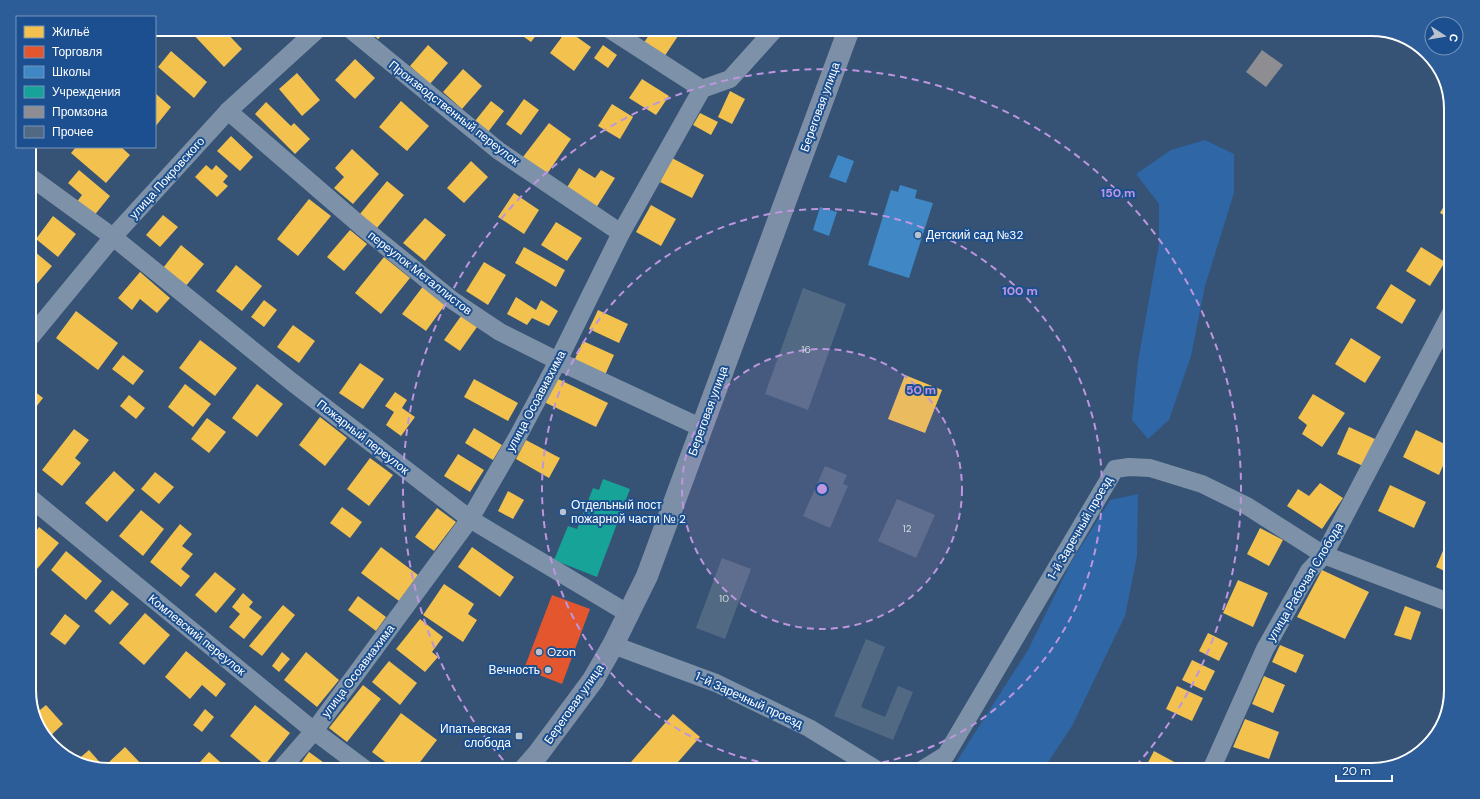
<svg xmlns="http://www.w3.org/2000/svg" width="1480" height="799" font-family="'DM Sans',sans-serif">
<rect width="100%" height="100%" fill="#365274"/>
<!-- green -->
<g fill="#2f66a5">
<polygon points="1205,140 1234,154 1234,193 1205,286 1191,356 1169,420 1148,439 1132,420 1138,361 1159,244 1159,204 1136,174 1171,150"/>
<polygon points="1138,494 1137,556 1125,616 1072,726 1043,770 951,770 1028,650 1070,564 1110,500"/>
</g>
<!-- homes -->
<g fill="#f2c14e">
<polygon points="188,29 223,29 242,49 224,67"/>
<polygon points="368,29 389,29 378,39"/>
<polygon points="513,29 541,29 531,42"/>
<polygon points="653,29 682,30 664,57 643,44"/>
<polygon points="729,29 741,29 737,35"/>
<polygon points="567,30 591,47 574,71 550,53"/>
<polygon points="428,45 448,63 430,84 410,66"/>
<polygon points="603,45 617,55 608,68 594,58"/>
<polygon points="171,51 207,82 194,98 158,67"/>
<polygon points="355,59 375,78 355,99 335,80"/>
<polygon points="463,69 482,86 462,109 443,92"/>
<polygon points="297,73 320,100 302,116 279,89"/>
<polygon points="642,79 669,96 656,115 629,98"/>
<polygon points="730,91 745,99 732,124 718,117"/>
<polygon points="155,93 171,107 155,127"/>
<polygon points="524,99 539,110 521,135 506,124"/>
<polygon points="401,101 429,126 407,151 379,127"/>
<polygon points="491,101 504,111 488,132 475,121"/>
<polygon points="266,102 291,126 294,123 310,139 295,154 255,114"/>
<polygon points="612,104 633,117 620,139 598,126"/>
<polygon points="700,113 718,122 711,135 693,125"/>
<polygon points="549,123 571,139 547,174 523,157"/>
<polygon points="231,136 253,157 240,171 217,151"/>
<polygon points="76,147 121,147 130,155 106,183 71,153"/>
<polygon points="352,149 379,174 353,204 334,188 344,177 335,168"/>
<polygon points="672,158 704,175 692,198 660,182"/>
<polygon points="471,161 488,177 464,203 447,188"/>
<polygon points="206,165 212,170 216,165 228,176 223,182 228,186 217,197 195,177"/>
<polygon points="579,168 595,178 601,170 615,178 596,208 566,189"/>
<polygon points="79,170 110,196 93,217 76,203 82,195 68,183"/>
<polygon points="387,181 404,195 377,228 360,214"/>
<polygon points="514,193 539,210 524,234 498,217"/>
<polygon points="1451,194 1451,219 1440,213"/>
<polygon points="309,199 331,216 298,256 277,239"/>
<polygon points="651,205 676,219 661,246 636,232"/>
<polygon points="163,215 178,227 160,247 146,235"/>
<polygon points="53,216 76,234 58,257 36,239"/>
<polygon points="425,218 446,235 425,261 403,243"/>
<polygon points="556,222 582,238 567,261 541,245"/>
<polygon points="350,230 367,244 344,271 327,257"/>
<polygon points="181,245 204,264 185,287 163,268"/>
<polygon points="29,247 52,266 36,285 29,280"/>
<polygon points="524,247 565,270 556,287 515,263"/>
<polygon points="1421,247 1445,262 1430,286 1406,271"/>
<polygon points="384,257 410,278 381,314 355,293"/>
<polygon points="484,262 506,275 488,305 466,291"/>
<polygon points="236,265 262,286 242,311 216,291"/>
<polygon points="140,272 170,298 157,313 140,299 132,310 118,298"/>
<polygon points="1391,284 1416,300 1402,324 1376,308"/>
<polygon points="424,285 447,302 426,331 402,314"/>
<polygon points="516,297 536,310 541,300 558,311 549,326 532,318 527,325 507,314"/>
<polygon points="264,300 277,310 264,327 251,317"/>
<polygon points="598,310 628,324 619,343 589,329"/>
<polygon points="76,311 118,343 98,370 56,338"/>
<polygon points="461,316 477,327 460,351 444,340"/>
<polygon points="293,325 315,341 299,363 277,347"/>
<polygon points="1351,338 1381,357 1365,383 1335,364"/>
<polygon points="200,340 237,368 215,396 179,368"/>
<polygon points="583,341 614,355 605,375 574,361"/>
<polygon points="123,355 144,371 133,385 112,369"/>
<polygon points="360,363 384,379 363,409 339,393"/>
<polygon points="905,375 942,390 925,433 888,419"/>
<polygon points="556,378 608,403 596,427 544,402"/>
<polygon points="474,379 518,403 508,421 464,397"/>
<polygon points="185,384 211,404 193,427 168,407"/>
<polygon points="257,384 283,404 257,437 232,418"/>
<polygon points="29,387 43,398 29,416"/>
<polygon points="1451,387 1451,403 1444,400"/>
<polygon points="395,392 407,400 402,408 415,417 401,436 386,425 394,412 385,406"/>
<polygon points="1313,394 1345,413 1322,447 1302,434 1307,425 1298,418"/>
<polygon points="129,395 145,408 136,419 120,406"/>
<polygon points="320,417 347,438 325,466 299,445"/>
<polygon points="207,418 226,432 209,453 191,439"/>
<polygon points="1349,427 1377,440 1365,467 1337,454"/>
<polygon points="474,428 502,445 493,460 465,443"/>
<polygon points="74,429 89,440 75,458 81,463 62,486 42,470"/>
<polygon points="1416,430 1451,447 1439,475 1403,457"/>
<polygon points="526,440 560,458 549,478 516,459"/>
<polygon points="458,454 484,470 470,492 444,476"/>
<polygon points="370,458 393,475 369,506 347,489"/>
<polygon points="114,471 135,490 107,522 85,503"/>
<polygon points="155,472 174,487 159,504 141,489"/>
<polygon points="1320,483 1343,498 1322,529 1287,506 1298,489 1309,496"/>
<polygon points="1390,485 1426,502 1414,528 1378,511"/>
<polygon points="508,491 524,500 513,519 498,511"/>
<polygon points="342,507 362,522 350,538 330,523"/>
<polygon points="437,508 456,522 434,551 415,537"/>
<polygon points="141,510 164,529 143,556 119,536"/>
<polygon points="180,524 192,534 182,546 193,554 181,569 190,576 181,587 150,562"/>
<polygon points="39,527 59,543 37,569 29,563 29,540"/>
<polygon points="1260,528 1283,540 1269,566 1247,554"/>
<polygon points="1451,532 1451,574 1436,567"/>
<polygon points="381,547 418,575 399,601 361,573"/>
<polygon points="472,547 514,577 500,597 458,567"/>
<polygon points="66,551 102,581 86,600 51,570"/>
<polygon points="1322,570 1369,592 1345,639 1297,617"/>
<polygon points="215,572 236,589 216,613 195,595"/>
<polygon points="1238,580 1268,593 1253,627 1223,613"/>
<polygon points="444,584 474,604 468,614 477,620 463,642 423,615"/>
<polygon points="112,590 129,604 110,625 94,611"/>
<polygon points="243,593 253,602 249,607 262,617 244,639 229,627 240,614 232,607"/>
<polygon points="358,596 386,617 376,631 348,610"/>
<polygon points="283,605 295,615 262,656 249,646"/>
<polygon points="1405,606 1421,612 1411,640 1394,635"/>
<polygon points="145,613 170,635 144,665 119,643"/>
<polygon points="65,614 80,626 65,645 50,634"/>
<polygon points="420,619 443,637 432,652 438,657 425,672 396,649"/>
<polygon points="1208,633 1228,643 1219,661 1199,651"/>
<polygon points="1280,645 1304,655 1296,673 1272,662"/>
<polygon points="186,651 226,684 216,697 202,685 190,699 165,677"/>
<polygon points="282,652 290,659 279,672 272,666"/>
<polygon points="306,652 339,680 317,707 284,680"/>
<polygon points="1192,660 1215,671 1205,691 1182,680"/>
<polygon points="389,661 417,683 400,705 372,682"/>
<polygon points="1264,676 1285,685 1273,713 1252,704"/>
<polygon points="363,685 381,699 347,742 329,728"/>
<polygon points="1177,686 1203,698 1192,721 1166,709"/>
<polygon points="46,705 63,724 47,739 42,734 35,714"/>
<polygon points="255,705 290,733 265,765 230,736"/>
<polygon points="205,709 214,717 202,732 193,725"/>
<polygon points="401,713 437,740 414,770 396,770 372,752"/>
<polygon points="673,714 700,737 671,770 624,770"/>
<polygon points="1245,719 1279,732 1269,759 1233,747"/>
<polygon points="125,747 147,770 115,770 108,763"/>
<polygon points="89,750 104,767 102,768 75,762"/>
<polygon points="1154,751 1178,764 1175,770 1144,770"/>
<polygon points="209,752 229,770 193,770"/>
<polygon points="309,752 334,770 296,770"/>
</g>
<!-- shops -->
<polygon fill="#e4572e" points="552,595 590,609 562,684 524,669"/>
<!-- schools -->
<g fill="#3f88c5">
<polygon points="838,155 854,161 846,183 829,177"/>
<polygon points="900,185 917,190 915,198 933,203 909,278 868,265 891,190 898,192"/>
<polygon points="820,207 837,212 829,236 813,230"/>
</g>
<!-- public -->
<polygon fill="#17a398" points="603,479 630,489 597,577 554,560 568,526 577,529 593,488 599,490"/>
<!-- industry -->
<polygon fill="#8d8d92" points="1262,50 1283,65 1266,87 1246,72"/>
<!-- building -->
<g fill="#526984">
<polygon points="803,288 846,304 808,410 765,394"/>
<polygon points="825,466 847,475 843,484 848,486 830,528 803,516"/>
<polygon points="897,499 935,515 916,558 878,541"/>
<polygon points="722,558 751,569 725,639 696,628"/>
<polygon points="866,639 885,647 861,707 885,717 898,686 913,692 893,740 834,716"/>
<polygon points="1372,764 1379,768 1369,770"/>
</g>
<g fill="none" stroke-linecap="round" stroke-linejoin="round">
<!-- minor -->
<g stroke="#7d92a8" stroke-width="18">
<polyline points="350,29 499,151 621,233"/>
<polyline points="609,29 702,89"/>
<polyline points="228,111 361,226 452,300 500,332 558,361 702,428"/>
<polyline points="29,176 113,237 292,382 470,519 629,614"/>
<polyline points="29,339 113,237 228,111 318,29"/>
<polyline points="29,497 314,731 366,770"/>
<polyline points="613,645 716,683 809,728 877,770"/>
<polyline points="280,770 314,731 470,519 518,436 558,361 621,233 702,89 730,79 775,29"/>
<polyline points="922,770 946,755 1115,469 1129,467 1150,468 1202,484 1247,506 1324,555 1451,603"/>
<polyline points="1211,770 1265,649 1309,571 1324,555 1451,313"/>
</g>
<!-- major -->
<polyline stroke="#7d8ea7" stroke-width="22" points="524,770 538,754 593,680 613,645 647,576 849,29"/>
</g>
<!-- distance rings -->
<circle cx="822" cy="489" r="140" fill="#bd96df" fill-opacity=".12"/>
<g fill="none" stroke="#bd96df" stroke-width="2" stroke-dasharray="7 5">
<circle cx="822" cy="489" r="140"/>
<circle cx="822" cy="489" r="280"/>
<path d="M511 769A419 419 0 1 1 1133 769"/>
</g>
<!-- markers -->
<g fill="#b9c2ce" stroke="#1b4f8f" stroke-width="1.5">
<circle cx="918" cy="235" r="4"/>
<circle cx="563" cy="512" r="4"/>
<circle cx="539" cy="652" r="4"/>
<circle cx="548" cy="670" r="4"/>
<rect x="515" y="732" width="8" height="8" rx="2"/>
</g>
<g text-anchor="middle" stroke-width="4" stroke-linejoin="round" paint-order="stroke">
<!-- number labels -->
<g font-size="10" fill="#d4dae0">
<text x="806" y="353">16</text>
<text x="907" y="532">12</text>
<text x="724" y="602">10</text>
</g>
<!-- street labels -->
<g font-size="12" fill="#fff" stroke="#1b4f8f">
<text transform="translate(820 107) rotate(-70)" y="4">Береговая улица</text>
<text transform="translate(454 113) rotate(38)" y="4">Производственный переулок</text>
<text transform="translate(167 178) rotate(-48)" y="4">улица Покровского</text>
<text transform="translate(420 273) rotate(38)" y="4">переулок Металлистов</text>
<text transform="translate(536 401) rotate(-62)" y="4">улица Осоавиахима</text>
<text transform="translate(708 411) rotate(-70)" y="4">Береговая улица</text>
<text transform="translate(363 437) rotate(38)" y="4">Пожарный переулок</text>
<text transform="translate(1080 528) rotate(-60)" y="4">1-й Заречный проезд</text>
<text transform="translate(1305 582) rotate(-59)" y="4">улица Рабочая Слобода</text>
<text transform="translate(197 635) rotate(39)" y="4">Комлевский переулок</text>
<text transform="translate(358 671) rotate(-53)" y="4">улица Осоавиахима</text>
<text transform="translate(749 700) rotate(25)" y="4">1-й Заречный проезд</text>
<text transform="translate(574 704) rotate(-55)" y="4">Береговая улица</text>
</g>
<!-- poi labels -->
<g font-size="12" fill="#fff" stroke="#1b4f8f" text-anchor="start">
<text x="926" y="239">Детский сад №32</text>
<text x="571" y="509">Отдельный пост<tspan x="571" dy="14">пожарной части № 2</tspan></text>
<text x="547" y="656">Ozon</text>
<text x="540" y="674" text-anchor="end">Вечность</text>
<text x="511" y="733" text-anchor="end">Ипатьевская<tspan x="511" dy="14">слобода</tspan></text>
</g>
</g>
<!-- crop -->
<path d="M0 0H1480V799H0ZM109 36H1371A73 73 0 0 1 1444 109V690A73 73 0 0 1 1371 763H109A73 73 0 0 1 36 690V109A73 73 0 0 1 109 36Z" fill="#2d5d98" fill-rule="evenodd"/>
<path fill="none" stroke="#fff" stroke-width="2" d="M109 36H1371A73 73 0 0 1 1444 109V690A73 73 0 0 1 1371 763H109A73 73 0 0 1 36 690V109A73 73 0 0 1 109 36Z"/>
<circle cx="822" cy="489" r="6" fill="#bd96df" stroke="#1b4f8f" stroke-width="2"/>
<g font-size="12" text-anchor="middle" font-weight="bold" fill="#bd96df" stroke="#1b4f8f" stroke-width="4" stroke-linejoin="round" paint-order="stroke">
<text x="1118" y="197">150 m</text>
<text x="1020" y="295">100 m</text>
<text x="921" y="394">50 m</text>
</g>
<!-- legend -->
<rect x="16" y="16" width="140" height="132" fill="#1b4f8f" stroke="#7695bc"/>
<rect x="24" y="26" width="20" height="12" fill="#f2c14e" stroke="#7695bc"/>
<text x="52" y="36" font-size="12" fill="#ffffff">Жильё</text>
<rect x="24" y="46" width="20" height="12" fill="#e4572e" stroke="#7695bc"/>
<text x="52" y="56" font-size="12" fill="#ffffff">Торговля</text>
<rect x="24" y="66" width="20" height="12" fill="#3f88c5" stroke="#7695bc"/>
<text x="52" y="76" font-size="12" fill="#ffffff">Школы</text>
<rect x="24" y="86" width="20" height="12" fill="#17a398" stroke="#7695bc"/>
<text x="52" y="96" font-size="12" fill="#ffffff">Учреждения</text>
<rect x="24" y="106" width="20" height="12" fill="#8d8d92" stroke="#7695bc"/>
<text x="52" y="116" font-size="12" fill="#ffffff">Промзона</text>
<rect x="24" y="126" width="20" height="12" fill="#526984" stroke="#7695bc"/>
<text x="52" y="136" font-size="12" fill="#ffffff">Прочее</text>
<!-- north arrow -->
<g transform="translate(1444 36) rotate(102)"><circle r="19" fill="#1b4f8f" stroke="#7695bc"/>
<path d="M0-3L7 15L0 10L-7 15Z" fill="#b9c2ce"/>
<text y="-6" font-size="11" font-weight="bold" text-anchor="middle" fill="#ffffff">С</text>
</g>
<!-- scale -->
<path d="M1336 775v6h56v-6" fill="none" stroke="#ffffff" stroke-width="2"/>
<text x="1342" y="775" font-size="12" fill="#ffffff" stroke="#1b4f8f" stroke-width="3" paint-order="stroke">20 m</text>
</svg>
